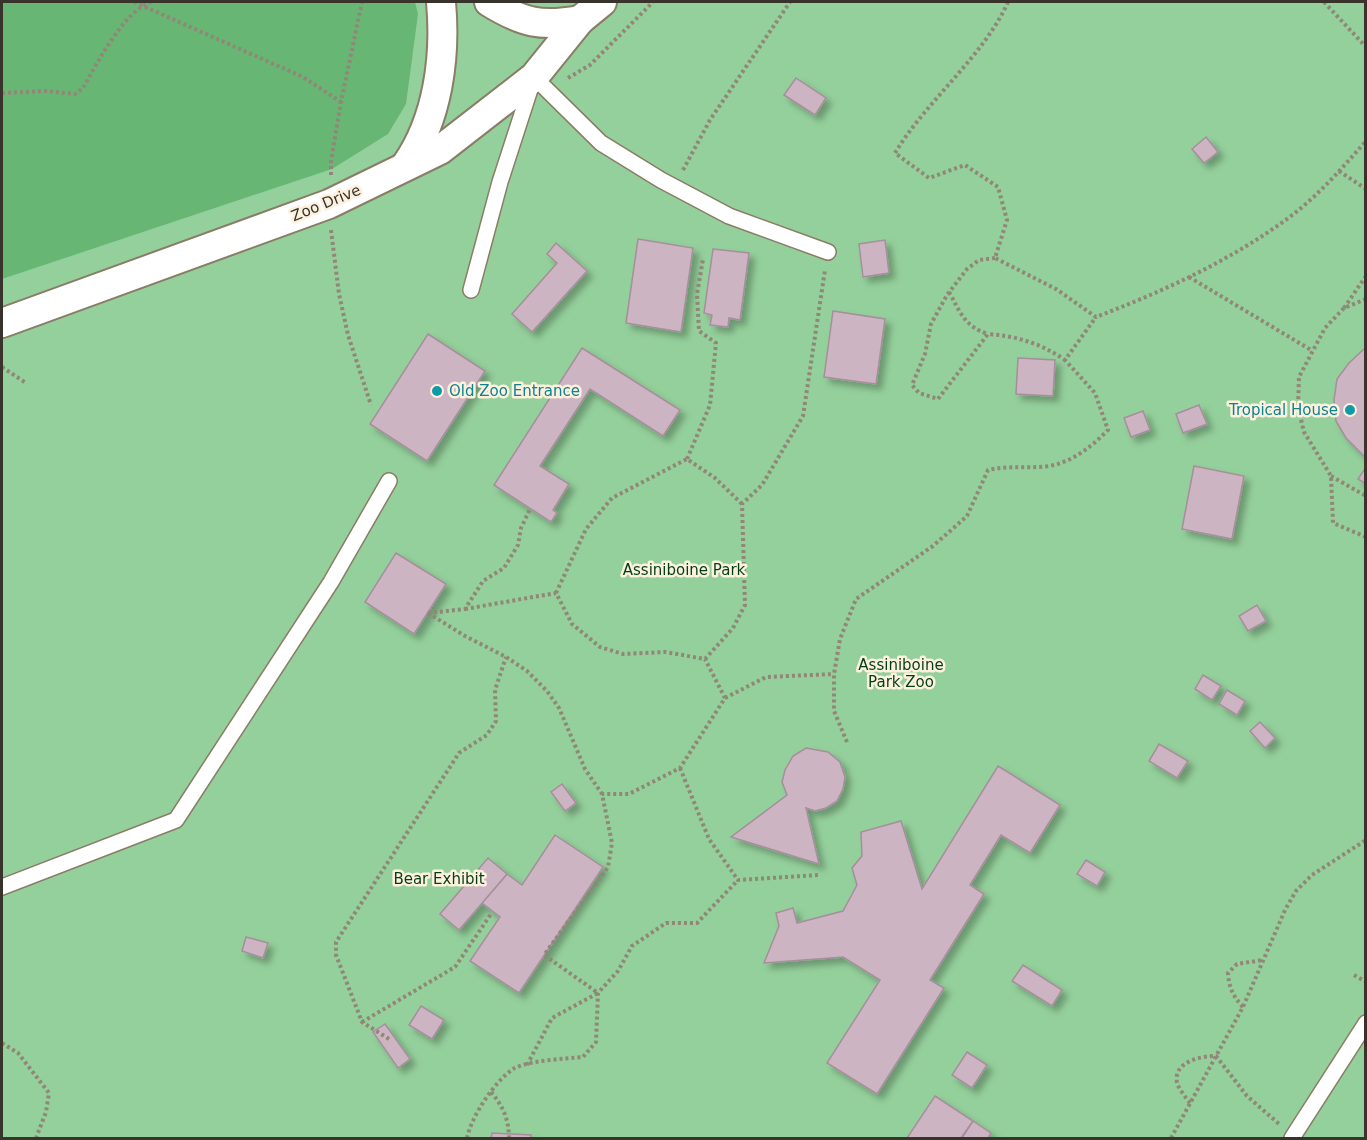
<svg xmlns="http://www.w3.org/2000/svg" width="1367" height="1140" font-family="'DejaVu Sans',sans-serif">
<defs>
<filter id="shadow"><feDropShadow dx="5.5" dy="5.5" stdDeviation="3" flood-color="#0004"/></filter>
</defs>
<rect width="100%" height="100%" fill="#f2e4cc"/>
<!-- green -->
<rect fill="#94d09b" x="2" y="2" width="1363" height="1136"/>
<!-- forest -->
<polygon fill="#68b674" points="2,2 415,2 418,14 406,104 388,134 332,169 2,279"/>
<!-- building -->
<g fill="#cdb4c3" stroke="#a68e9c" stroke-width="1.5" filter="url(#shadow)">
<polygon points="796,78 826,98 815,115 784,95"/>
<polygon points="1206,137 1218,152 1204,163 1192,149"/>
<polygon points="638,239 693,248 681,332 626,323"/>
<polygon points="885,240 889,273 863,277 859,244"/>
<polygon points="556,243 587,271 532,332 512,314 557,263 547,254"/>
<polygon points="713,249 749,253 740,320 729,318 728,327 710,325 712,315 704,313"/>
<polygon points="833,311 885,319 876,384 824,377"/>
<polygon points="428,334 485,371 427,461 370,424"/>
<polygon points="582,348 680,410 663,436 590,389 540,466 569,484 553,510 557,513 551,522 494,485"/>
<polygon points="1364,349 1366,349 1366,458 1346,438 1336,421 1334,400 1337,379 1349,363"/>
<polygon points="1018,358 1055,360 1053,396 1016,394"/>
<polygon points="1199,405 1207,424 1183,433 1176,414"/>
<polygon points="1143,411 1150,430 1131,437 1124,418"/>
<polygon points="1194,466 1244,476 1232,539 1182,529"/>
<polygon points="1366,467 1366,484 1358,479"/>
<polygon points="396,553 446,584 414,634 365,602"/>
<polygon points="1257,605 1266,621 1248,631 1239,616"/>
<polygon points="1203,675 1221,686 1212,700 1195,689"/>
<polygon points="1227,690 1245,701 1237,715 1219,704"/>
<polygon points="1260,722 1275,738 1265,748 1250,731"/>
<polygon points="1159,744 1188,761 1177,778 1149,761"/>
<polygon points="806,748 828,752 840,762 845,777 843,789 837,801 826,808 815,811 806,808 819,864 731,837 787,795 782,782 785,770 793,756"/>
<polygon points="998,766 1060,805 1030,853 1001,835 970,885 984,894 930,980 944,988 877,1094 827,1063 880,980 843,957 764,963 779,926 776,913 793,908 797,923 843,911 857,885 852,868 862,856 861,832 901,821 922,889"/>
<polygon points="562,784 576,803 565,811 551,792"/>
<polygon points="555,835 603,867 519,993 470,961 500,917 482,903 507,874 522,885"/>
<polygon points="488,858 507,874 459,930 440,914"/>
<polygon points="1086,860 1105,872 1097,886 1077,874"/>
<polygon points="246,937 268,943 263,958 242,951"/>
<polygon points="1023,965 1062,990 1052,1006 1012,981"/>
<polygon points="421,1006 444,1020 432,1039 409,1025"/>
<polygon points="385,1024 410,1059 398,1068 373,1032"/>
<polygon points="967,1052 987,1065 972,1088 952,1075"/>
<polygon points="935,1096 973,1121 961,1138 907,1138"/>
<polygon points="973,1121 991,1133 988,1138 962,1138"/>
<polygon points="492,1133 531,1135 531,1138 491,1138"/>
</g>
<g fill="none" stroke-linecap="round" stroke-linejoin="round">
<!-- lane casing -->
<g stroke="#897d67" stroke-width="18">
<g id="lane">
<polyline points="471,290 500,182 534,77 601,143 661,180 729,216 828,252"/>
<polyline points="2,887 176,820 331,582 389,481"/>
<polyline points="1292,1138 1366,1023"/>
</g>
</g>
<!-- street casing -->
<g stroke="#897d67" stroke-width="32">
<g id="street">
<path d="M489,2c34,21 52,25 91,18"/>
<path d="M406,165c32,-46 40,-108 35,-163"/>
<polyline points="2,323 329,204 440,150 534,77 580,20 602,2"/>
</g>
</g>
<!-- path -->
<g stroke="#908777" stroke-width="4" stroke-dasharray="3 3" stroke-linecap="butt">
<polyline points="134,2 303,77 341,102"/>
<path d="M1008,2c-24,54 -81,98 -113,151l34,25 36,-13 33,22 9,33 -12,38 61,31 40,28c68,-26 136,-57 195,-101 28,-21 52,-49 75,-75"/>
<polyline points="1324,2 1366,47"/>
<polyline points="568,78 590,65 653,2"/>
<path d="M2,93l44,-2 29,3 8,-6c15,-26 40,-76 68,-86"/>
<polyline points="683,170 710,120 790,2"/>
<polyline points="1339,171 1366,189"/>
<polyline points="331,175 331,161 341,102 362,2"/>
<polyline points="331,230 339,294 348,335 371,405"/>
<path d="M995,258l-16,2 -12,9 -20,26 -16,29 -6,30 -13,31 7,8 19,6 50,-65c29,2 54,10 77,26"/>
<polyline points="1189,277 1311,350"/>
<path d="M949,292c11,20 16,35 39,42"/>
<polyline points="1366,299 1344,308 1325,328 1299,377 1298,407 1304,432 1331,476 1333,523 1366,537"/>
<polyline points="1344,308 1366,276"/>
<polyline points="2,367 26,383"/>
<polyline points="687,459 710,405 716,343 699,331 697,294 703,259"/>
<polyline points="1331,476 1366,496"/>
<polyline points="556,593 586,529 612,498 687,459 715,478 742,504"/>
<polyline points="465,609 556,593 572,624 600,647 623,654 665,652 705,659 733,628 745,605 742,504 762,485 803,416 825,270"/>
<polyline points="428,613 465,636 506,657 527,671 547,691 559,708 585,769 602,794"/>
<polyline points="428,613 465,609 483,581 504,568 518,545 521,528 530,509"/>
<polyline points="725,698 766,677 834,674"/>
<path d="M847,742l-13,-31v-37l6,-35 16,-40 77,-53 34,-30 21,-46c21,-5 40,-1 61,-4 24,-4 43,-20 59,-36l-13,-37 -30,-33 31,-43"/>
<polyline points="680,768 709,839 738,880 819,875"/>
<polyline points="1354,975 1366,982"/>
<path d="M1243,1007c-10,-11 -14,-19 -15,-34l9,-9 26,-4"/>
<polyline points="362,1022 455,967 491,914"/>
<polyline points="389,1039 362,1022 336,955 336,942 459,753 487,735 496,721 495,690 506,657"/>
<polyline points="2,1043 18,1053 49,1093 46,1112 36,1138"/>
<polyline points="527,1065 552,1018 598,993 544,955 608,867 612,843 602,794 629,794 680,768 725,698 705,659"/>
<path d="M491,1092c12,14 18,28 18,46"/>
<path d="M1190,1103c-4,-5 -11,-14 -13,-20 -4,-22 25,-27 39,-27l31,40 32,28"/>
<path d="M467,1138c4,-21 28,-57 46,-69 15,-9 52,-10 70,-12l13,-15 2,-49 20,-22 14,-25 34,-23h31l41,-43"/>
<polyline points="1171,1138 1243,1007 1285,910 1296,891 1312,875 1366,840"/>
</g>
<!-- lane -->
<use href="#lane" stroke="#fff" stroke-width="15"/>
<!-- street -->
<use href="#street" stroke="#fff" stroke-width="28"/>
</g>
<!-- markers -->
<g fill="#0f9aa8" stroke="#fdf1de" stroke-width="2">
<circle cx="437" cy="391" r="6"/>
<circle cx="1350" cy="410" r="6"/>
</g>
<g text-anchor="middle" stroke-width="5" stroke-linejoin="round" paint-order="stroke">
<!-- street labels -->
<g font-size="15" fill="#39342b" stroke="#fdf1de">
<text transform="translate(326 203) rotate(-22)" y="5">Zoo Drive</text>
</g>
<!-- culture labels -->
<g font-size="15" fill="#0d838f" stroke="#fdf1de" text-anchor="start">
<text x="449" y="396">Old Zoo Entrance</text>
<text x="1338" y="415" text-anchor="end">Tropical House</text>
</g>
<!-- park labels -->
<g font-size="15" fill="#013f14" stroke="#fdf1de">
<text x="684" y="575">Assiniboine Park</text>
<text x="901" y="670">Assiniboine<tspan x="901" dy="17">Park Zoo</tspan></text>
<text x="439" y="884">Bear Exhibit</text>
</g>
</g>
<!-- border -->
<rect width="1367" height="1140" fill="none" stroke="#39342b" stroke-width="6"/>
</svg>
